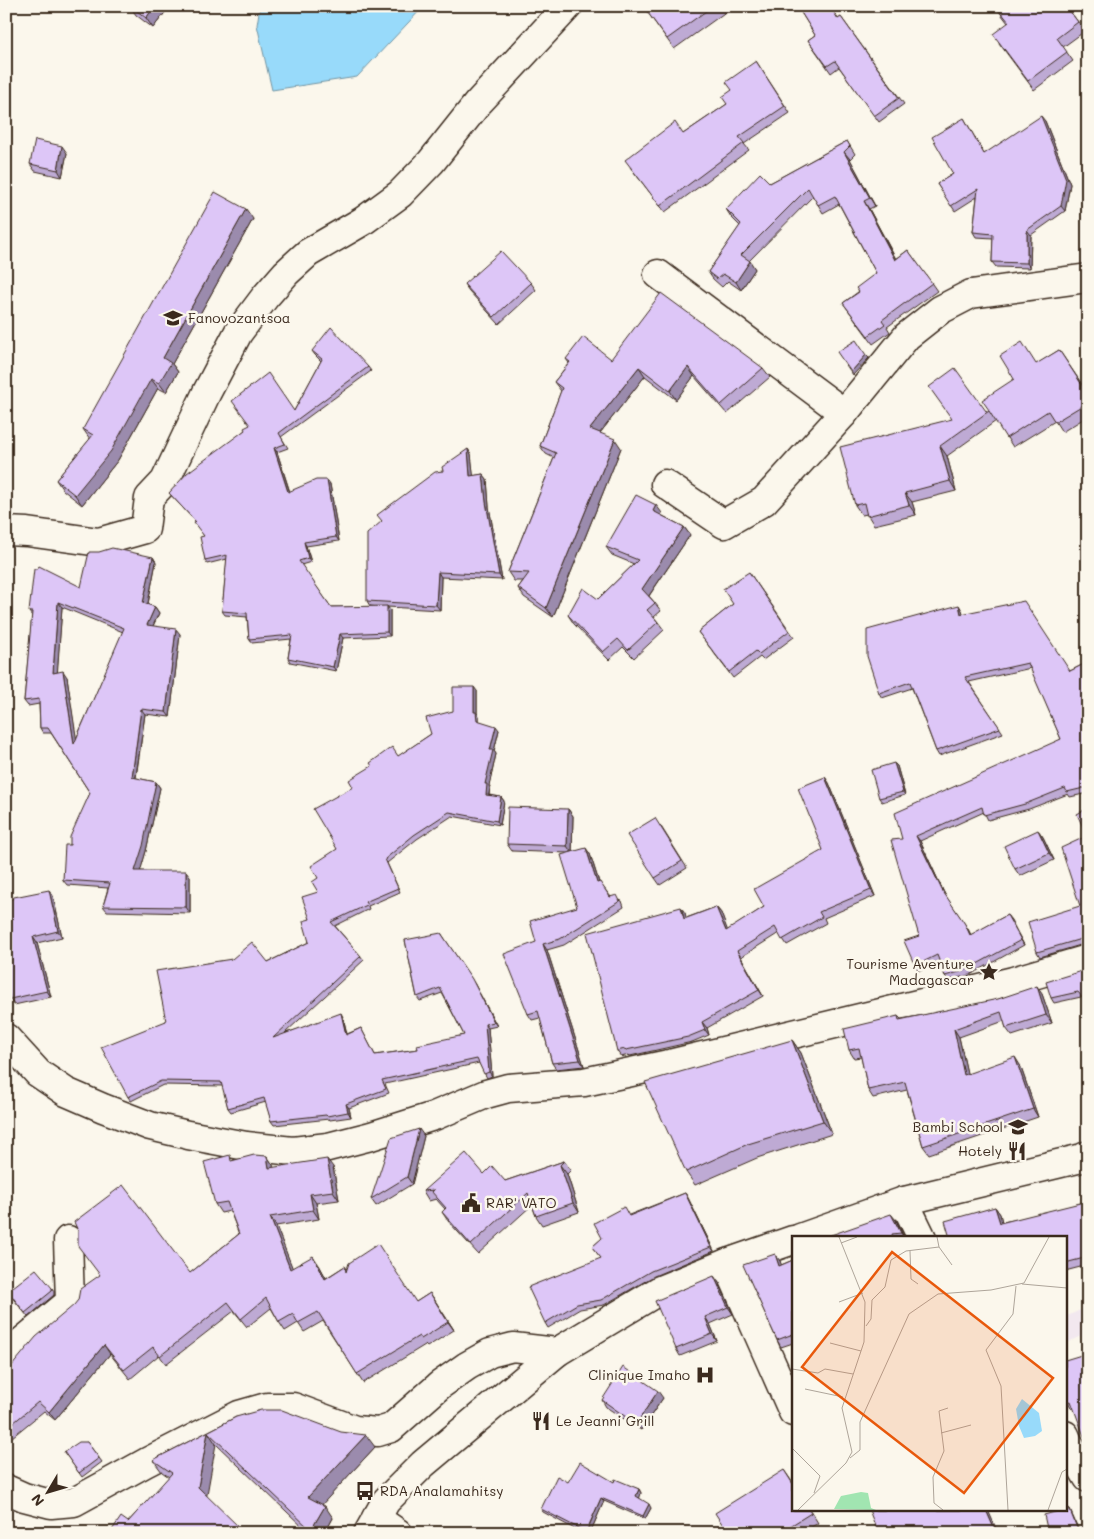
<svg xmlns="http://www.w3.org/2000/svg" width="1094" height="1539" font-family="Mali,sans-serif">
<rect width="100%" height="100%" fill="#fbf7ec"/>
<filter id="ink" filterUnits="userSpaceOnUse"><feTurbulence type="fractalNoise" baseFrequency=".02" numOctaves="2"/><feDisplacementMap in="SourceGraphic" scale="10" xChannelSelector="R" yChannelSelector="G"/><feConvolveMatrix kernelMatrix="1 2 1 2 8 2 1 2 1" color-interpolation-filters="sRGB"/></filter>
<g filter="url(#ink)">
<!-- built -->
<polygon fill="#f2e8ef" points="1087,1307 1088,1332 1065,1344 1065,1317"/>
<!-- water -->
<polygon fill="#98dafa" stroke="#7394a2" points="260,6 424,6 357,77 272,90 257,25"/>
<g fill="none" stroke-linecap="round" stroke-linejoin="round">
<!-- minor casing -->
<g stroke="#3b2a1e" stroke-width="31">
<g id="minor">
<polyline points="658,274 844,413"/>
<polyline points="665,484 724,524 764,501 844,413 907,336 940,310 971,294 1088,278"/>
<polyline points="6,531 27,532 99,542 145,529 149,498 165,481 207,392 238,333 265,297 286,273 308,253 363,221 400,194 431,162 478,103 568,6"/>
<polyline points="6,1038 38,1073 66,1092 103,1108 150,1126 188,1135 246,1146 293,1151 328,1147 371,1136 434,1116 486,1094 508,1088 584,1082 669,1064 1013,981 1088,959"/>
<polyline points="904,1201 922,1238"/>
<polyline points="727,1263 793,1412"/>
<polyline points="6,1355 70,1302 68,1240"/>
<polyline points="1065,1435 1074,1455 1088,1478"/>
<polyline points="6,1489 24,1497 51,1504 74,1502 147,1462 239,1415 267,1407 293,1407 355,1430 378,1432 391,1428 440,1385 467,1366 490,1353 513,1347 557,1352"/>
<polyline points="376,1518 398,1533"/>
</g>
</g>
<!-- secondary casing -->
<g stroke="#3b2a1e" stroke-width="31">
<g id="secondary">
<polyline points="800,1238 904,1201 1082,1158 1088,1155"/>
<polyline points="368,1533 386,1501 423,1464 557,1352 660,1290 727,1263 793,1240"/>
</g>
</g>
<!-- minor -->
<use href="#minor" stroke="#fbf7ec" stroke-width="28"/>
<!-- secondary -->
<use href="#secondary" stroke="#fbf7ec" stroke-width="28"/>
</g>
<!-- wall -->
<g fill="#beaad4" stroke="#3b2a1e" fill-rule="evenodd">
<polygon points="130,6 174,6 170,12 167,10 153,28 136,15"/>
<polygon points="643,6 734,6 674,49"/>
<polygon points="797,6 830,6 838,19 841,17 904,104 879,122 839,67 831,73 808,40 815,35"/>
<polygon points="995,6 1066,6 1085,31 1063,47 1073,61 1034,90 999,43 1008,23"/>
<polygon points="756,61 790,113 744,144 749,150 665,212 630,167 683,134 727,104 732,90"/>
<polygon points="964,118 984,154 1045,121 1070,184 1065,211 1031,235 1030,268 996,267 992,262 993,238 976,237 973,232 977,197 955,211 937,184 953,174"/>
<polygon points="847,141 855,154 850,159 875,206 869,209 896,259 908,250 937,291 887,327 890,332 873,344 843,303 858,292 876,273 839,204 823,213 813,196 749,261 755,269 741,290 728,281 722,287 713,279 708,272 740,226 731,217 726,209 770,183"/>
<polygon points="67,153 62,177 35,171 30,164"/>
<polygon points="253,219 172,364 178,372 166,392 158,388 118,460 82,505 63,490 56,480 90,439 83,429"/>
<polygon points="531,283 536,290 499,324 469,291 464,284"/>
<polygon points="1059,350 1088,393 1088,416 1062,432 1055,421 1013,447 996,421 947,456 956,491 912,502 916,515 874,525 867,514 862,515 855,505 986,411 989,410 1037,364"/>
<polygon points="312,351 368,367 371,371 281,437 288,448 277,452 290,492 327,480 330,484 339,541 306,546 311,562 301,565 331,607 379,607 370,606 367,601 443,471 468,449 471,454 473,476 483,474 487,479 489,507 502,580 441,577 440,610 387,607 390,610 390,636 343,638 336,671 290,662 288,658 291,639 252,643 249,639 247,617 225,615 222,611 227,559 207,564 205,560 204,536 196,522 169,493 245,430 294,411 321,361 315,355"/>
<polygon points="566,359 611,359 763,368 770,377 727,414 694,376 676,400 645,376 600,433 621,448 553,617 524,597 518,588 523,581 514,581 508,572 554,458 546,454 540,446 561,391 554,382 569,363"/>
<polygon points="662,513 661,515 684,527 690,535 649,596 655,603 661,611 654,617 658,622 664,630 634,658 623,647 609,660 574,624 568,615 598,599 634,564 612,555 606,547"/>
<path d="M153,557l3,5 -8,42 7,3 4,6 -6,13 27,8 -10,83 -25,-3 -9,64 20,4 4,6 -14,63 -6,20 50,5v37l-83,-2 -4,-5 5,-18 -41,-3 -4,-5 7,-35 20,-52 -39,-60h-8l-3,-5 -1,-24 -11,2 -4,-5 8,-85 -3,-4 52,-25zM62,607l61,25 -47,107 -9,-62 -10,-5z"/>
<polygon points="749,572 794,637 763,660 760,657 733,678 698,632 733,604"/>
<polygon points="962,610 963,614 1070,671 1088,662 1088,793 1070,797 1068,794 1029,809 988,820 984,812 920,841 945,895 968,929 971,935 1007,915 1024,945 970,975 949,980 945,976 939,961 918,971 915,966 919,936 902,839 1061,739 1031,668 969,682 1003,733 939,756 936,751 912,688 882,698 879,693"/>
<polygon points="477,691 477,713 479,716 479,721 499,730 494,751 496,754 489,786 490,788 489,795 501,797 504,801 500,825 452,816 417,839 387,863 400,892 368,906 369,909 335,926 364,960 285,1033 343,1017 347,1034 361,1028 375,1055 418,1049 464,1035 442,993 420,1001 417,997 405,940 474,983 497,1026 488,1028 492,1076 487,1078 479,1063 385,1084 389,1093 349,1108 351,1117 330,1120 329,1119 274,1125 271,1121 266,1102 231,1112 228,1108 223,1086 163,1085 131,1101 128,1097 166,1021 268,962 309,942 310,919 318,892 318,878 337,849 353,787 431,734 453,711"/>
<polygon points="897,766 905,795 882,802 879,798"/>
<polygon points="825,777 829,783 875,896 824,918 826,923 787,945 779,933 741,957 763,996 707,1028 709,1035 692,1042 630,1056 629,1055 621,1057 617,1051 685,913 686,918 716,907 721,913 727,931 764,907 823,850"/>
<polygon points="1088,808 1088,944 1084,944 1040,957 1037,952 1080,906 1087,836"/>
<polygon points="568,809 573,816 572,852 590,854 599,882 611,897 622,901 624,907 564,945 547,950 584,1066 556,1069 552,1063 540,1018 532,1020 528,1014 536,942 577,907 569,853 512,851 507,844"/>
<polygon points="660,825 687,868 660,885 655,878"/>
<polygon points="1038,830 1043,837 1054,860 1020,876 1015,869"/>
<polygon points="49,890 53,896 62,937 37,943 51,997 14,1005 10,999"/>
<polygon points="1088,969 1081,997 1054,1003 1051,998"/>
<polygon points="1042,994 1052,1023 1012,1036 1006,1028 1004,1021 959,1037 967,1074 1020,1065 1038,1117 929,1154 923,1146 907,1090 873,1098 868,1090 861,1057 854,1058 849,1050 898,1016 901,1019"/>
<polygon points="792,1040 801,1053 832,1134 757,1158 695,1185 686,1172"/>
<polygon points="424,1136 412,1184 376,1206 371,1199"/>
<polygon points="267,1156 273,1165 273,1168 333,1167 339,1200 316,1203 319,1219 276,1226 292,1268 319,1265 326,1278 345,1266 347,1269 416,1302 430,1293 454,1330 427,1347 425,1345 363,1383 323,1321 304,1332 298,1323 285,1331 279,1322 271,1308 247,1327 234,1311 166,1364 159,1355 130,1379 110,1354 55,1420 44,1411 6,1442 6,1373 190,1273 239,1234 230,1211 221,1213 215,1204 233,1160"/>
<polygon points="564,1161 571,1170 567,1174 579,1212 542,1225 536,1216 532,1205 478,1254 448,1221 442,1212 445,1209 436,1199 429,1201 423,1191 484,1174 505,1181"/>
<polygon points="685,1193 688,1198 714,1251 654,1276 604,1305 580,1309 548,1328 545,1323 601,1258 592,1247 629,1215"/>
<polygon points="995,1207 1000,1214 1002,1222 1088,1207 1088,1265 1065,1271 1065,1238 950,1238"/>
<polygon points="896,1220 904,1238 832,1238"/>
<polygon points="793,1260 793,1343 781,1347 777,1340 780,1261 781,1265"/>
<polygon points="719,1283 733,1314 710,1324 717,1341 680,1356 676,1349"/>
<polygon points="52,1288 54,1291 54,1295 28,1317 10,1295"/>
<polygon points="1065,1360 1074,1408 1072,1409 1068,1402"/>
<polygon points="663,1398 641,1430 606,1407 602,1400"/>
<polygon points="236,1417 375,1447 322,1504 333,1518 325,1533 309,1533 216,1444 128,1522 169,1477 162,1472 153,1460"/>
<polygon points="87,1442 102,1462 82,1477 64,1452"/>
<polygon points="784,1470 793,1483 793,1510 810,1510 818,1523 802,1533 728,1533"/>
<polygon points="568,1482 614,1482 639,1489 641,1493 639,1498 651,1508 645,1519 604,1501 590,1533 582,1533 543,1512 541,1509"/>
</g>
<!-- shaded-wall -->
<g fill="#9b8bad" stroke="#3b2a1e">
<polygon points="155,6 164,6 167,10 153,28 146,18"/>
<polygon points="166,6 174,6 170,12"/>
<polygon points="1041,116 1045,121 1070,184 1065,211 1061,206"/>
<polygon points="62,146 67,153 62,177 58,170"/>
<polygon points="844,152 850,159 875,206 870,198"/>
<polygon points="864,201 869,209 900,267 895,260"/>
<polygon points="246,209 253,219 172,364 178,372 166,392 159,383 163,358"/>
<polygon points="1027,230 1031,235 1030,268 1027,263"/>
<polygon points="750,261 755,269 741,290 736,282"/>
<polygon points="866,355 869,358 853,375 851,372"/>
<polygon points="639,367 645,376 596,438 590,429"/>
<polygon points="688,367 694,376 676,400 670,391"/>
<polygon points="151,379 158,388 118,460 82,505 75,495"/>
<polygon points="615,439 621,448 553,617 546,608"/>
<polygon points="940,446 947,456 956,491 950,481"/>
<polygon points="274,448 277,452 291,496 288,492"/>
<polygon points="468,449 471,454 474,481 470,476"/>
<polygon points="483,474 487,479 489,507 502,580 499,575 486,502"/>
<polygon points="327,480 330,484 339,541 336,537"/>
<polygon points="905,493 912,502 916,515 909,505"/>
<polygon points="656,505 662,513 659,519 653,511"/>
<polygon points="684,527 690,535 648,597 642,589"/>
<polygon points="304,542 306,546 311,562 308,558"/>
<polygon points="153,557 156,562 147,608 143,603"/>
<polygon points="438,572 441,577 440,610 436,605"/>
<polygon points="58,602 62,607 57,678 53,673"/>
<polygon points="959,605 962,610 965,619 961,614"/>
<polygon points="387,606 390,610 390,636 387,632"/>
<polygon points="155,607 159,613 151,630 147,625"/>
<polygon points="176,629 180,634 170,717 166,712"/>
<polygon points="340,634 343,638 336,671 333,667"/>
<polygon points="63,671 67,677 78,749 74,744"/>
<polygon points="474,687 477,691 477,713 479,716 479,724 477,720 474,712"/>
<polygon points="141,709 145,714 135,782 132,777"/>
<polygon points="496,726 499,730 494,751 496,754 489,786 490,788 488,799 486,795 485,784 490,750"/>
<polygon points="894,763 897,766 905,795 903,792"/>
<polygon points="825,777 829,783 875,896 871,890"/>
<polygon points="156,782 160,788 146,851 139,876 135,871"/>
<polygon points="501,797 504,801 500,825 497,821"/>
<polygon points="568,809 573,816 572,853 567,846"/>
<polygon points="1038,830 1043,837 1054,860 1049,853"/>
<polygon points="916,836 920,841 945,895 968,929 973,940 942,890"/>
<polygon points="586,848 590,854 601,889 597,883"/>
<polygon points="186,871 190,876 190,913 186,907"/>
<polygon points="49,890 53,896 62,937 58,931"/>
<polygon points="681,907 685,913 688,925 684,919"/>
<polygon points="716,907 721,913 730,937 726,931"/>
<polygon points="1007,915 1011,920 1024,945 1021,940"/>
<polygon points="441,933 474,983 497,1026 494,1022"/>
<polygon points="33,937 37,943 51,997 47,991"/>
<polygon points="543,944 547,950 584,1066 580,1060"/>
<polygon points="737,951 741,957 763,996 759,990"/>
<polygon points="1037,986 1042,994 1052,1023 1046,1015"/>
<polygon points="341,1013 343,1017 348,1039 346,1035"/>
<polygon points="702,1022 707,1028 709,1035 705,1030"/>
<polygon points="485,1024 488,1028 492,1076 489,1072"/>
<polygon points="954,1029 959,1037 969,1082 964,1075"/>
<polygon points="792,1040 801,1053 832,1134 823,1121"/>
<polygon points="1015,1057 1020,1065 1038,1117 1033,1109"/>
<polygon points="346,1104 349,1108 351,1117 348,1112"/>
<polygon points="419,1129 424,1136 412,1184 407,1177"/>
<polygon points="267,1156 273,1165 275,1177 269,1168"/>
<polygon points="327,1159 333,1167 339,1200 333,1191"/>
<polygon points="560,1165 567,1174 579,1212 573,1203"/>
<polygon points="685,1193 688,1198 714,1251 711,1247"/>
<polygon points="310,1194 316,1203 319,1219 313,1210"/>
<polygon points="1084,1202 1088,1207 1088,1218"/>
<polygon points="995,1207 1000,1214 1004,1230 1000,1223"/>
<polygon points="891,1214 896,1220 904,1238 901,1233"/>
<polygon points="270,1217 276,1226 296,1277 290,1269"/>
<polygon points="775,1254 780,1261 784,1272 779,1266"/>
<polygon points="313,1256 319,1265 331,1287 325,1279"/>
<polygon points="714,1276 719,1283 733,1314 728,1307"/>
<polygon points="430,1293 436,1302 454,1330 448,1322"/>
<polygon points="705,1317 710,1324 717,1341 712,1334"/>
<polygon points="104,1345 110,1354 55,1420 49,1412"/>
<polygon points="658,1391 663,1398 641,1430 636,1424"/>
<polygon points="208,1432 216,1444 206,1500 198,1487"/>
<polygon points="366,1435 375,1447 317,1510 308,1497"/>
<polygon points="639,1489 641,1493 639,1500 636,1496"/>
<polygon points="601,1498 604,1501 590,1533 586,1533"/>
<polygon points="649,1504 651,1508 645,1519 643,1516"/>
<polygon points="325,1506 333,1518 325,1533 313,1533 311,1530"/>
<polygon points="1069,1508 1071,1512 1080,1533 1079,1533"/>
<polygon points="986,1510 988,1510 998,1533 996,1533"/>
</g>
<!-- building -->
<g fill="#ddc6f7" stroke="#3b2a1e" fill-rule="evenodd">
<polygon points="131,6 155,6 146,18"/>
<polygon points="643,6 713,6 667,39"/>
<polygon points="797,6 830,6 838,19 841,17 899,98 874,116 835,61 827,66 808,40 815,35"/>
<polygon points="996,6 1066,6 1078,22 1057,38 1067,52 1028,81 993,34 1009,22"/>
<polygon points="756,61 785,106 739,137 744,143 660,206 625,160 675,122 683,134 727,104 722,97 732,90 726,82"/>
<polygon points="1041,116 1066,179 1061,206 1027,230 1027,263 992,262 993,234 973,232 978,189 951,206 937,184 953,174 932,137 964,118 984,154"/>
<polygon points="35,140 62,146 58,170 30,164"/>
<polygon points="847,141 850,146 844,152 870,198 864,201 895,260 908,250 932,283 882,320 885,324 868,336 843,303 859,292 856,288 876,273 835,196 818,205 808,188 741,255 750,261 736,282 723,274 717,279 708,272 741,224 726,209 760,173 770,183"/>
<polygon points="215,192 246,209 163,358 171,363 159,383 151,379 111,451 75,495 56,480 93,435 83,429"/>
<polygon points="501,251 531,283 494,317 464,284"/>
<polygon points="661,293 763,368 721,405 688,367 670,391 639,367 590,429 615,439 546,608 518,588 529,573 508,572 556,453 540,446 562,388 554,382 570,362 566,359 583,337 611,359"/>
<polygon points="331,327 368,367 279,433 285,444 274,448 288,492 316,480 327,480 336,537 304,542 308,558 299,561 331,607 387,606 387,632 340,634 333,667 288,658 292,635 249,639 247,613 222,611 227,555 205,560 200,537 204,536 194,523 196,522 169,493 187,473 245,430 244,428 250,425 232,401 268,373 294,411 322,359 312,351"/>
<polygon points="856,340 866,355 851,372 837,352"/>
<polygon points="1022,342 1036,364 1059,350 1088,394 1088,402 1055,422 1048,411 1006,438 989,411 940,446 950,481 905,493 909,505 867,516 864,503 855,505 840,447 952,419 929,387 955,368 986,411 989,410 982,400 1014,379 1000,356"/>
<polygon points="468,449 470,476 483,474 486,502 499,575 438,572 436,605 367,601 367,534 382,521 377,515 435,472 443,471 442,467"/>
<polygon points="636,495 656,505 653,511 684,527 642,589 655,603 647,610 658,622 628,650 618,639 603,652 568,615 583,588 598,599 638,560 606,547"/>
<path d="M112,548l41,9 -10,46 12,4 -8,18 29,4 -10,83 -25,-3 -9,68 24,5 -13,64 -8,25h51v36l-83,-1 7,-23 -47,-3 2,-35h5v-8l20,-44 -42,-65h-8l-1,-29 -15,2 8,-89h-3l5,-43h3l2,-3 42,21 8,-35h10zM58,602l66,26 -50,116 -11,-73 -10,2z"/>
<polygon points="749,572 789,631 759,654 756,651 729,672 698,632 733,604 723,589"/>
<polygon points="1024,601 1070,671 1088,662 1088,787 1067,792 1065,788 1025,804 984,815 982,807 916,836 942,890 965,924 970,935 1007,915 1021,940 966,970 945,976 937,955 915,966 904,941 919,936 891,840 902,839 895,813 1061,739 1028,663 965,677 1000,728 936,751 910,682 879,693 867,656 867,630 959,605 961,614"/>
<polygon points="453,687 474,687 474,712 476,712 477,720 496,726 490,750 493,750 485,784 487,784 486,795 501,797 497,821 449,812 414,835 385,859 398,888 365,902 367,905 331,922 361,956 273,1038 341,1013 346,1035 361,1028 375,1055 418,1049 417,1045 464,1035 440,988 417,997 405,940 441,933 472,979 494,1022 485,1024 489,1072 484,1074 477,1059 382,1080 386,1089 346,1104 348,1112 327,1116 326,1115 271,1121 264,1098 228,1108 221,1082 161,1081 128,1097 101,1047 166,1021 156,971 232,959 252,942 268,962 309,942 303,921 310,919 302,897 318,892 312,882 318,878 311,866 337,849 313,809 353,787 349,780 372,766 370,763 392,747 398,756 431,734 426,718 453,711"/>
<polygon points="894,763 903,792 879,798 871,770"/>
<polygon points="825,777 871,890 819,912 822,917 782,940 775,927 737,951 759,990 702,1022 705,1030 688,1037 626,1050 625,1049 617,1051 587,933 681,907 684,919 716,907 726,931 764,907 754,889 823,850 798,788"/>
<polygon points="508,807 568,809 567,846 507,844"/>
<polygon points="1088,808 1088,939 1081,939 1037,952 1028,922 1080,906 1061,848 1087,836 1077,814"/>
<polygon points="655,818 682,861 655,878 627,835"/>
<polygon points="1038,830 1049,853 1015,869 1004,846"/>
<polygon points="586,848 597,883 600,882 610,897 617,895 620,901 560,939 543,944 580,1060 552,1063 538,1011 528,1014 504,954 536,942 530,921 577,907 561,855"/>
<polygon points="49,890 58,931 33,937 47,991 10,999 6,983 6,904 14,897"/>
<polygon points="1088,969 1088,1004 1078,992 1051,998 1046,982"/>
<polygon points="1037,986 1046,1015 1006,1028 1001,1012 954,1029 964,1075 1015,1057 1033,1109 923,1146 905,1082 868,1090 859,1048 849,1050 844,1029 898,1016 899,1020 998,999"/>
<polygon points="792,1040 823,1121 748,1144 686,1172 645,1082"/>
<polygon points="419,1129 407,1177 371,1199 391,1138"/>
<polygon points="466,1153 484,1174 492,1166 505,1181 564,1161 560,1165 573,1203 536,1216 528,1193 471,1245 442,1212 446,1208 431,1191 434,1190 423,1191"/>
<polygon points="230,1155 231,1161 254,1155 267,1156 269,1168 327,1159 333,1191 310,1194 313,1210 270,1217 290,1269 313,1256 325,1279 345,1266 346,1272 349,1263 378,1244 416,1302 430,1293 448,1322 421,1339 419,1336 357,1374 318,1312 298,1323 293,1314 279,1322 266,1298 241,1319 228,1302 160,1356 153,1347 124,1370 104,1345 49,1412 38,1402 6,1429 6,1373 36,1337 74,1305 78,1300 80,1289 100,1275 78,1246 78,1231 74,1222 123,1185 190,1273 239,1234 227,1202 215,1204 204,1162"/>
<polygon points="685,1193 711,1247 651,1271 601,1300 577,1304 545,1323 528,1287 601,1258 592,1247 602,1238 594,1223 624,1207 629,1216"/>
<polygon points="1084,1202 1088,1218 1088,1257 1065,1263 1065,1238 950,1238 945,1221 995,1207 1000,1223"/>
<polygon points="891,1214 901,1233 892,1234 893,1238 832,1238 831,1235"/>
<polygon points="775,1254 779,1266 793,1260 793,1334 777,1340 743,1265"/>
<polygon points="36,1269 52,1288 52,1291 25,1313 8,1291"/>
<polygon points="714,1276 728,1307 705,1317 712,1334 676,1349 655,1301"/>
<polygon points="1088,1353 1088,1447 1071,1401 1068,1402 1065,1394 1065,1360"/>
<polygon points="623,1367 658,1391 636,1424 602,1400"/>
<polygon points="261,1410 282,1410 341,1432 366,1435 308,1497 325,1506 311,1530 208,1432 198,1487 245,1533 110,1533 121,1517 128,1522 172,1473 153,1460 236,1417"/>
<polygon points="79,1442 87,1442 99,1458 79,1473 64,1452"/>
<polygon points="580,1462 614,1482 615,1479 639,1489 636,1496 649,1504 643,1516 601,1498 586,1532 541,1509 557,1476 568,1482"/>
<polygon points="784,1470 793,1484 793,1510 809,1510 811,1513 779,1533 728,1533 715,1513"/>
<polygon points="1069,1508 1079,1533 1048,1533 1044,1515 1062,1510 1065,1510 1065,1509"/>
<polygon points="869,1510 986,1510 996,1533 878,1533"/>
</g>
</g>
<!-- icons -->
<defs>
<g id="school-bare" transform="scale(1.5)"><path d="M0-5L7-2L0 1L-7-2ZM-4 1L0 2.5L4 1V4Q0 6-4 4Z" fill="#3b2a1e" stroke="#fbf7ec" stroke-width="2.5" paint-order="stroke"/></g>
<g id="sight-bare" transform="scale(1.5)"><path d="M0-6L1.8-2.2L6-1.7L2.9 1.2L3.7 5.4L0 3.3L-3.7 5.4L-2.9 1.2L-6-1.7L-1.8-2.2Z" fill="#3b2a1e" stroke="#fbf7ec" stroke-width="2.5" paint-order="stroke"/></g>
<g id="restaurant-bare" transform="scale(1.5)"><path d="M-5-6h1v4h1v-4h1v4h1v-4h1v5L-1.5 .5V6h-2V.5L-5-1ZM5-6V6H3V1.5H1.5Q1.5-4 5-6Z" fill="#3b2a1e" stroke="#fbf7ec" stroke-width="2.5" paint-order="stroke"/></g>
<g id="civic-bare" transform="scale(1.5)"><path d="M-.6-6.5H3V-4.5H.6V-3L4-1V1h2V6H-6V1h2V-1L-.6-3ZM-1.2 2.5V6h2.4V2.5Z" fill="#3b2a1e" stroke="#fbf7ec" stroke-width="2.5" paint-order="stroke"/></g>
<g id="hospital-bare" transform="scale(1.5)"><path d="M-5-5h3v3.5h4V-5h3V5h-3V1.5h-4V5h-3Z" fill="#3b2a1e" stroke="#fbf7ec" stroke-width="2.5" paint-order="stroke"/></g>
<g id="bus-bare" transform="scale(1.5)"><path d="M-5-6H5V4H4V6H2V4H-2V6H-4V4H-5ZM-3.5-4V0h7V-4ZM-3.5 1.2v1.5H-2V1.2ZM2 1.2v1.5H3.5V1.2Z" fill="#3b2a1e" stroke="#fbf7ec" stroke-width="2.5" paint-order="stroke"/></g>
</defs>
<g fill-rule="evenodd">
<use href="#school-bare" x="173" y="318"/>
<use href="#sight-bare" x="989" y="972"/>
<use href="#school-bare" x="1018" y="1127"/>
<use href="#restaurant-bare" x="1017" y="1151"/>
<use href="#civic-bare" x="471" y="1203"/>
<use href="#hospital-bare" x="705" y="1375"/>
<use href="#restaurant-bare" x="541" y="1421"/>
<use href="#bus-bare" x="365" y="1491"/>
</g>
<g text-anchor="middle" stroke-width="5" stroke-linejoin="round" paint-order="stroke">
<!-- poi labels -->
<g font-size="14" fill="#3b2a1e" stroke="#fbf7ec" text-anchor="start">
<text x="188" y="323">Fanovozantsoa</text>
<text x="974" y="969" text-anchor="end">Tourisme Aventure<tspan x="974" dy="16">Madagascar</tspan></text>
<text x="1003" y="1132" text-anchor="end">Bambi School</text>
<text x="1002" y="1156" text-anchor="end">Hotely</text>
<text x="486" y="1208">RAR' VATO</text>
<text x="690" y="1380" text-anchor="end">Clinique Imaho</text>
<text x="556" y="1426">Le Jeanni Grill</text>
<text x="380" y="1496">RDA Analamahitsy</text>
</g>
</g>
<!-- overview -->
<g transform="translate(792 1236)">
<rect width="275" height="275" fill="#fbf7ec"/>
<path d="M69,256l7,1 3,15 5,2 -42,-1 7,-13z" fill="#a1e5b1"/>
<path d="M230,163l17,14 3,18 -7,5 -11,2 -5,-12 -3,-17z" fill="#98dafa"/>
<path fill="none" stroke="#aea59a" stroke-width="1" d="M145,1l2,10 13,18M49,7l16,-6M118,15l1,28 7,5M230,48l45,4M47,66l24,-9M74,90l5,-7 1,-19 13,-13 6,-27 15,-9 33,-4M38,107l31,8M0,133l26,4 7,-4 28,5M13,153l38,8M149,197l30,-8M0,212l28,28 -6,17M58,222l10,-8v-28l49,-108 29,-20 53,-4 33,-7 25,-46M6,274l48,-47 6,-11 -10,-44 22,-66 1,-40 -26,-65M151,274l-9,-7 -1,-26 11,-26 -5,-40 9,-3M216,274l-7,-124 -15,-36 27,-36 3,-28M256,274l14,-38 5,-3"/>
<path fill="#e8590c" fill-opacity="0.15" stroke="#e8590c" stroke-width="2.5" d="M100,16l161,126 -89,115 -162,-126z"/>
<rect width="275" height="275" fill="none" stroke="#3b2a1e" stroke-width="2.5"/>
</g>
<!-- margin -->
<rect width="1094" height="1539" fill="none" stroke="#fbf7ec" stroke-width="25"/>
<rect x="12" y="12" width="1069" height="1514" fill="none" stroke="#3b2a1e" stroke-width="2" filter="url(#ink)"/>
<!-- north arrow -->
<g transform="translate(48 1492) rotate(232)" stroke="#fbf7ec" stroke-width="4" paint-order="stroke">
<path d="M0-4L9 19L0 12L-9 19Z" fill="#3b2a1e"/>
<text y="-8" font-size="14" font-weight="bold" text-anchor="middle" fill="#3b2a1e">N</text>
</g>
</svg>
